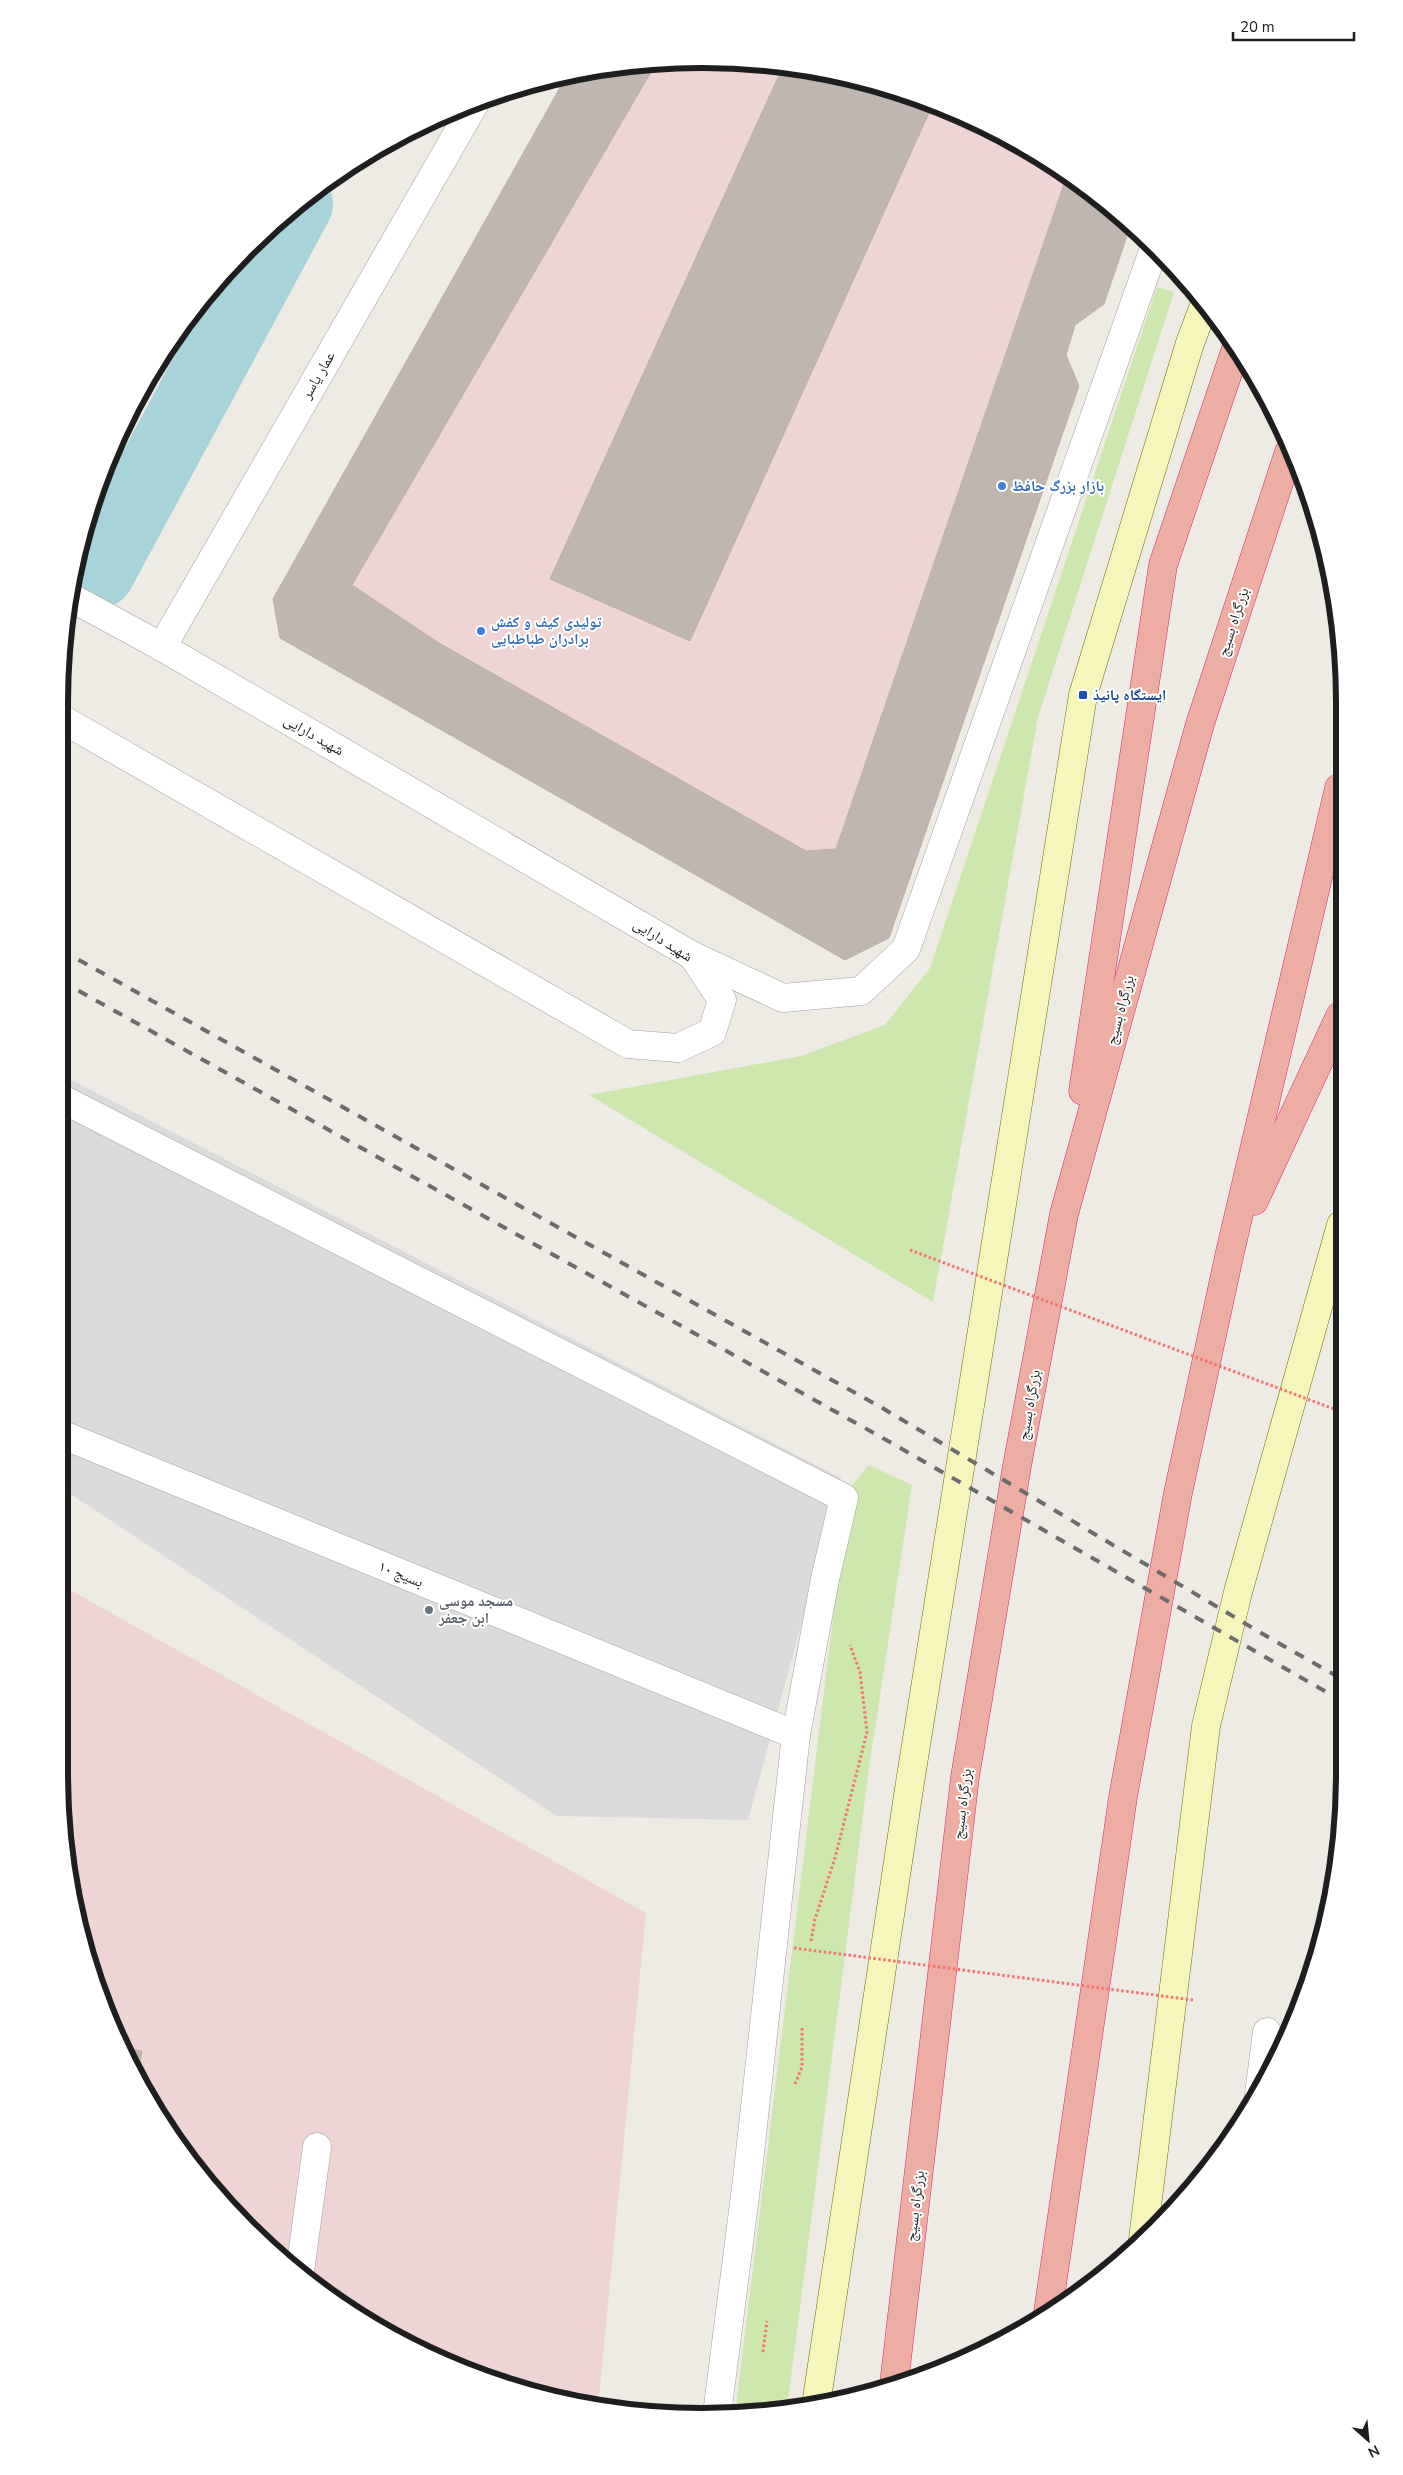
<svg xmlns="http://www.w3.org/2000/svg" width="1403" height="2475" font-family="'Nunito Sans','Noto Naskh Arabic',sans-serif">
<rect width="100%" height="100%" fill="#eeeae4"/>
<!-- residential -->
<polygon fill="#dcdbdb" points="62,1075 841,1478 748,1820 557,1816 63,1489"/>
<!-- commercial -->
<g fill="#efd4d5">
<polygon points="660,60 786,64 908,93 1023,145 1130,227 1104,304 1075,325 1066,355 1079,386 889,938 845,960 280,638 273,599 567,75"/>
<polygon points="63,1586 646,1913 598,2407 535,2394 417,2350 344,2308 247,2228 191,2165 125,2058 93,1980 64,1858"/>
</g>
<!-- grass -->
<g fill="#cde7ac">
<polygon points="1157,287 1174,292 1038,717 933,1302 589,1095 801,1056 885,1025 930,968"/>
<polygon points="869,1465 912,1485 868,1775 787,2409 735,2415 849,1489"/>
</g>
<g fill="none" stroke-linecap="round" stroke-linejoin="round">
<!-- river -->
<polyline stroke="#a7d3da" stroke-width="72" points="99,572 297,204"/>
</g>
<!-- building -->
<g fill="#bfb6b1" stroke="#bfb0a7">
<polygon points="658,60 352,585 439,643 806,851 836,849 1066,178 1130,227 1104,304 1075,325 1066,355 1079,386 889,938 845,960 280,638 273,599 567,75"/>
<polygon points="784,64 908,93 933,104 690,641 550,579"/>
<polygon points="121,2047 142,2051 137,2078 125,2058"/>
</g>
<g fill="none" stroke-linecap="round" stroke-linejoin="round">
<!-- minor casing -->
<g stroke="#a2a2a2" stroke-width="29">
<g id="minor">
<polyline points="162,647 475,103"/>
<polyline points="693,956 783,998 861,991 906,949 1155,246"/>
<polyline points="62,1099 844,1498 825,1579 796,1735 747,2180 717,2414"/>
<polyline points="63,1435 796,1735"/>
<polyline points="1259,2094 1267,2032"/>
<polyline points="300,2271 317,2147"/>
</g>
</g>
<!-- tertiary casing -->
<g stroke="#a2a2a2" stroke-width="29">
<polyline id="tertiary" points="60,718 628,1044 678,1048 712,1032 722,1000 693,956 162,647 72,598"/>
</g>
<!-- secondary casing -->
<g stroke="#6d700a" stroke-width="29">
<g id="secondary">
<polyline points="1143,2239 1206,1726 1238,1592 1341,1225"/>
<polyline points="816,2405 909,1789 1083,695 1190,343 1204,306"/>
</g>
</g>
<!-- trunk casing -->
<g stroke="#d22c72" stroke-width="29">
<g id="trunk">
<polyline points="1083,1091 1163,565 1237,346"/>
<polyline points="1254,1201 1340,1016"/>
<polyline points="1048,2312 1123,1797 1178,1493 1230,1252 1339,788"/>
<polyline points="894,2384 965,1777 1017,1466 1064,1214 1200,724 1289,452"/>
</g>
</g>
<!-- path -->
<g stroke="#f37470" stroke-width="3" stroke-dasharray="2.5 2.5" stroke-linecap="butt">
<polyline points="811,1941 815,1919 835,1858 867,1732 860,1672 850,1645"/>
<polyline points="795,2084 802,2067 802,2026"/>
<polyline points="763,2352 767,2321"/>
</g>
<!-- minor -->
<use href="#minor" stroke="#fff" stroke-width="28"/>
<!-- tertiary -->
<use href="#tertiary" stroke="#fff" stroke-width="28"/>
<!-- secondary -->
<use href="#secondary" stroke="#f6f5ba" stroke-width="28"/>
<!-- trunk -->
<use href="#trunk" stroke="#edada2" stroke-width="28"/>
<!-- rail -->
<g stroke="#6c6c6c" stroke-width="4" stroke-dasharray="10 10" stroke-linecap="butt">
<polyline points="61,950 884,1409 1273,1640 1342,1679"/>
<polyline points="61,981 881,1437 1342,1701"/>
</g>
<!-- path-bridge -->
<g stroke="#f37470" stroke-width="3" stroke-dasharray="2.5 2.5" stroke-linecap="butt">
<polyline points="910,1250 1342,1412"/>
<polyline points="794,1948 1193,2000"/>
</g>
</g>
<!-- markers -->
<g fill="#3f7fe0" stroke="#fff" stroke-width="2">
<circle cx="1002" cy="486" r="5"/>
<circle cx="481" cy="631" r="5"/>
</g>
<rect fill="#1a4fb4" stroke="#fff" stroke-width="2" x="1078" y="690" width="10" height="10" rx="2.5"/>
<circle fill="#6b7280" stroke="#fff" stroke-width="2" cx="429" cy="1610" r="5"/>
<g text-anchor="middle" stroke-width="4" stroke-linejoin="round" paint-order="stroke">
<!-- street labels -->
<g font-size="15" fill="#1e1e1e" stroke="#fff">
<text transform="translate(318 375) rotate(-60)" y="5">عمار یاسر</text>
<text transform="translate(1233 622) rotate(-72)" y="5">بزرگراه بسیج</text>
<text transform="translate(314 735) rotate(30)" y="5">شهید دارایی</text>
<text transform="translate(663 940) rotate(32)" y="5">شهید دارایی</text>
<text transform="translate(1120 1010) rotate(-75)" y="5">بزرگراه بسیج</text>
<text transform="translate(1029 1405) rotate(-80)" y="5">بزرگراه بسیج</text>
<text transform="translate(401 1574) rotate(22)" y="5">بسیج ۱۰</text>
<text transform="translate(962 1804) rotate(-83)" y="5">بزرگراه بسیج</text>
<text transform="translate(915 2206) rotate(-83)" y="5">بزرگراه بسیج</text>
</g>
<!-- shop labels -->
<g font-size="15" font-weight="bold" fill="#366cbe" stroke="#fff" text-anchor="start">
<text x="1012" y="491">بازار بزرگ حافظ</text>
<text x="491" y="627">تولیدی کیف و کفش<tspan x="491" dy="17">برادران طباطبایی</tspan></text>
</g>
<!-- transit labels -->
<g font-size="15" font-weight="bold" fill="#164399" stroke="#fff" text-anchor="start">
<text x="1093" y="700">ایستگاه پانیذ</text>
</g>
<!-- worship labels -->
<g font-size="15" font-weight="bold" fill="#5b616d" stroke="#fff" text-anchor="start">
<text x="439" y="1606">مسجد موسی<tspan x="439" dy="17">ابن جعفر</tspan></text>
</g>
</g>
<!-- crop -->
<path d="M0 0H1403V2475H0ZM702 68H702A634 634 0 0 1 1336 702V1774A634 634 0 0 1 702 2408H702A634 634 0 0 1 68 1774V702A634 634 0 0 1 702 68Z" fill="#fff" fill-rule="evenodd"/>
<path fill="none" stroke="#1e1e1e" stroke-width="6" d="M702 68H702A634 634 0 0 1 1336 702V1774A634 634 0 0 1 702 2408H702A634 634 0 0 1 68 1774V702A634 634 0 0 1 702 68Z"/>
<!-- north arrow -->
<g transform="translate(1368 2440) rotate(153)" stroke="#ffffff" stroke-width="4" paint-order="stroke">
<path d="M0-4L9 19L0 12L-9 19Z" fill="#1e1e1e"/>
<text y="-8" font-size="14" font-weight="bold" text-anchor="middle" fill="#1e1e1e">N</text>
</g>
<!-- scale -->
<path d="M1233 32v8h121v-8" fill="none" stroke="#1e1e1e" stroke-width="2.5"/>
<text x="1240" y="32" font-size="15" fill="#1e1e1e" stroke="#ffffff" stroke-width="4" paint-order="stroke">20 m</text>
</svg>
